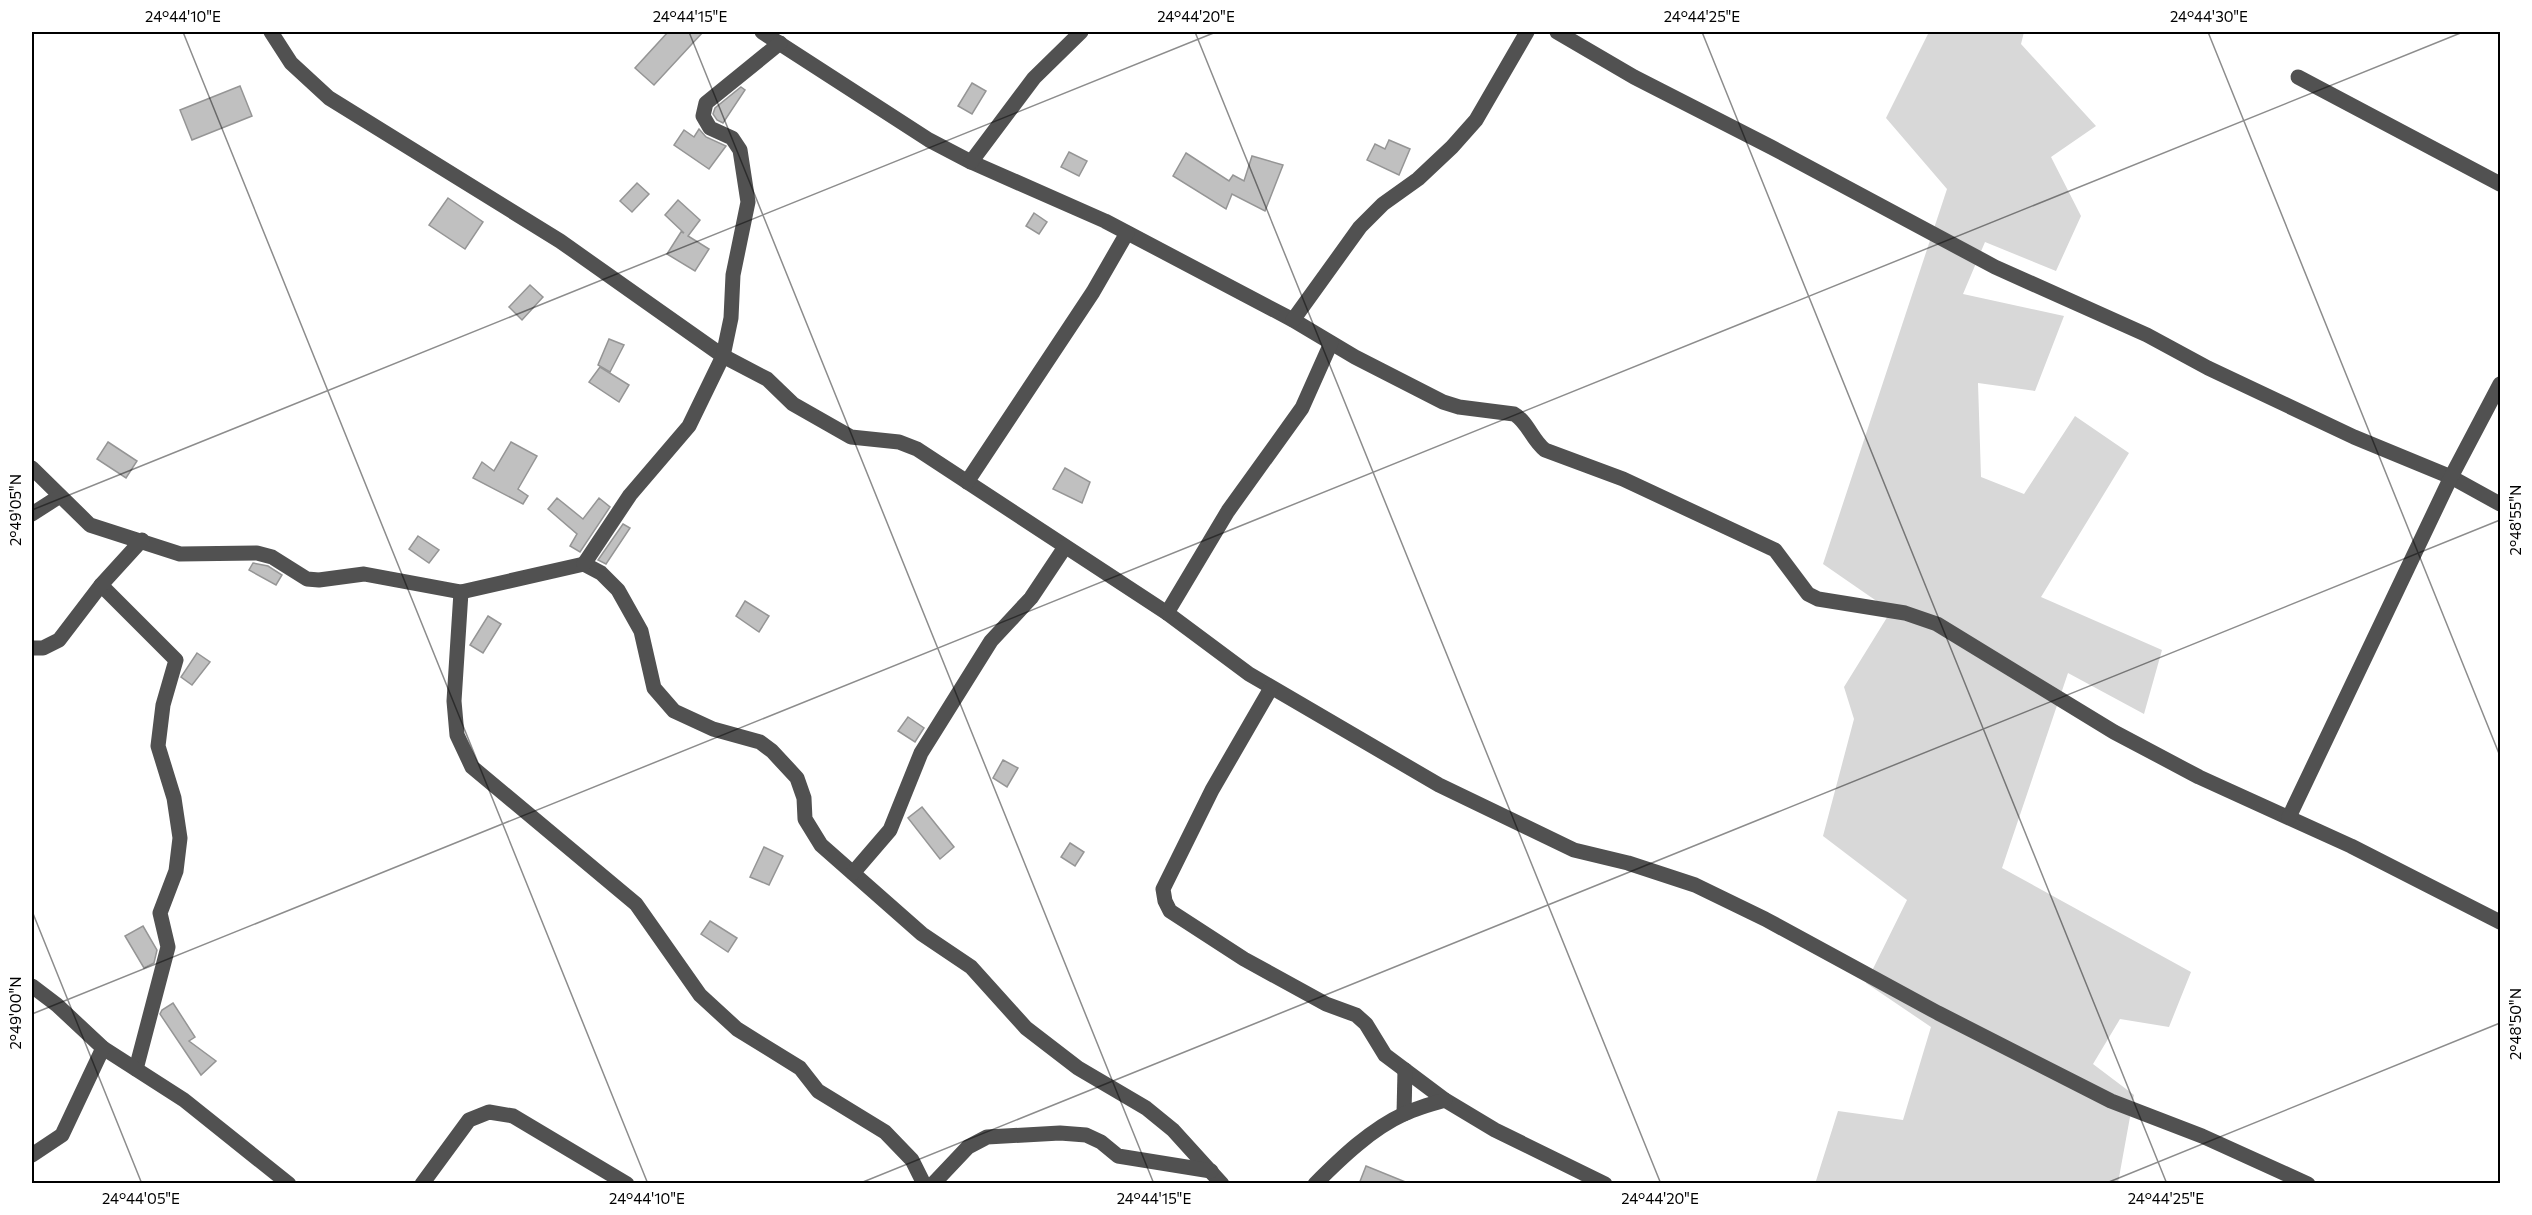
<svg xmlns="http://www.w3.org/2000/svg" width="2532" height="1215" font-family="Commissioner,sans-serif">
<rect width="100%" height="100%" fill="#fff"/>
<!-- green -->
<polygon fill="#d8d8d8" points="1929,32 2024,32 2021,44 2096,126 2051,157 2081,216 2056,271 1985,242 1963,294 2064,316 2035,391 1978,383 1981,477 2024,494 2075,416 2129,453 2041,597 2162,650 2144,714 2068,673 2002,868 2191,972 2169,1027 2120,1019 2093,1064 2134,1095 2118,1183 1815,1184 1838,1111 1903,1120 1931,1027 1866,983 1907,900 1823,836 1854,719 1844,687 1891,611 1823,564 1947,189 1886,118"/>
<!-- building -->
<g fill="#c0c0c0" stroke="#959595" stroke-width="1.5">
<polygon points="668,32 703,32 654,85 635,68"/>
<polygon points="972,83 986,91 972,114 958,106"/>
<polygon points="240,86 252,116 192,140 180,110"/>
<polygon points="741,87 745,90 723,123 717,120 713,114 715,108"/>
<polygon points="699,129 706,137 726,146 709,169 674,145 684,130 694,137"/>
<polygon points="1389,140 1410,149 1399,175 1367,160 1375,144 1385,149"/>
<polygon points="1069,152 1087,161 1079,176 1061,167"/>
<polygon points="1186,153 1229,181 1233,175 1244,181 1252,156 1283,165 1265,211 1232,194 1226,209 1173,176"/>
<polygon points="637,183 649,194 632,212 620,201"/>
<polygon points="448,198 483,222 465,249 429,225"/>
<polygon points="678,200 700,220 688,236 709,249 695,271 667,254 681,232 684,233 665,215"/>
<polygon points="1034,213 1047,222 1039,234 1026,226"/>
<polygon points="530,285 543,297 522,320 509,307"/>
<polygon points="609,339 624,345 610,372 598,365"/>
<polygon points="600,367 629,385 619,402 589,382"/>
<polygon points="108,442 137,461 126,478 97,459"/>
<polygon points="511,442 537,456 518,489 528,496 523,504 473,478 482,462 494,471"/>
<polygon points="1065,468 1090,482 1082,503 1053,489"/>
<polygon points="557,498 583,519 599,498 610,507 580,552 570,546 577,534 548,509"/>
<polygon points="623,524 630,528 606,564 598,560"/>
<polygon points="418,536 439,550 429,563 409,549"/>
<polygon points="253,563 268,566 282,575 276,585 249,570"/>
<polygon points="745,601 769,616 759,632 736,616"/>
<polygon points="488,616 501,624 483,653 470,645"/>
<polygon points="197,653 210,662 192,685 181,677"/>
<polygon points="908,717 924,728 915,742 898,731"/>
<polygon points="1003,760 1018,768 1007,787 993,778"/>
<polygon points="922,807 954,847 940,859 908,818"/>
<polygon points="1070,843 1084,852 1075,866 1061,857"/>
<polygon points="764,847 783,856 769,885 750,877"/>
<polygon points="710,921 737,938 728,952 701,934"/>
<polygon points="143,926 157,950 154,963 144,968 125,936"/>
<polygon points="173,1003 195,1037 189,1041 216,1061 201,1075 160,1014 162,1010"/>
<polygon points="1366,1166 1408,1183 1408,1184 1359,1184"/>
</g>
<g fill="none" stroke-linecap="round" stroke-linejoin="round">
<!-- minor -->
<g stroke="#515151" stroke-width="15">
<polyline points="271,32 291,63 329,98 560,241 723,356 767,379 793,404 851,437 899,442 917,449 1167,613 1249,674 1439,785 1574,850 1628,863 1695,885 1765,919 1938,1013 2111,1101 2202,1136 2308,1184"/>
<path d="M762,32l167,108 42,22 134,59 188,99 62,37 88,45 16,5 55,7c14,8 18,26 31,36l78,29 152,71 33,44 10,5 87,14 32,11 177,108 85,45 152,69 149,76"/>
<polyline points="1557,32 1634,77 1771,147 1995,267 2147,335 2208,368 2354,437 2451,477 2500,504"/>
<polyline points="2298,77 2500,184"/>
<polyline points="971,162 1034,78 1081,32"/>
<polyline points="1293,320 1360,227 1383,204 1418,179 1452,147 1476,120 1527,32"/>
<polyline points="32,468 90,525 180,554 257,553 272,557 307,579 319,580 364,574 461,592 584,564 601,573 618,590 641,631 654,688 674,711 713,729 760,742 772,751 797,778 804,798 805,819 821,845 922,934 971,967 1026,1028 1078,1068 1146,1108 1173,1130 1222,1184"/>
<polyline points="967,482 1093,292 1127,233"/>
<polyline points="32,514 60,496"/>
<polyline points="584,564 630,495 689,426 723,356 731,318 733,275 748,202 740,150 732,138 710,128 703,116 706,103 780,43"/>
<polyline points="101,585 176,660 163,705 158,746 174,798 180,838 176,871 160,913 168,947 136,1069"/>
<polyline points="461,592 454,701 457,735 472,767 636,904 700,995 737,1029 800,1068 818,1091 885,1132 912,1160 924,1184"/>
<polyline points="1167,613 1228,511 1302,408 1331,343"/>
<polyline points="32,648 43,648 59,640 101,585 142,540"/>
<polyline points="1271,688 1212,790 1163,889 1165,901 1170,911 1244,959 1326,1004 1356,1015 1366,1024 1385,1055 1445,1100 1495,1130 1605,1184"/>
<polyline points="2289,817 2451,477 2500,384"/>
<polyline points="853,873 890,830 921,753 991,641 1031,598 1065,547"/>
<polyline points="32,986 57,1005 103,1048 184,1100 289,1184"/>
<polyline points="1404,1114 1405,1070"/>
<polyline points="32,1155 62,1135 103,1048"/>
<polyline points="422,1184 469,1120 489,1112 513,1116 627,1184"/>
<polyline points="933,1184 968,1147 987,1137 1060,1133 1086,1135 1101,1142 1118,1156 1211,1171"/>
<path d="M1315,1184c26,-26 56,-55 89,-70 13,-6 27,-10 41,-14"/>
</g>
</g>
<!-- ticks -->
<path fill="none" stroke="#000" stroke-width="1.5" stroke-opacity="0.45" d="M183,32l465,1152M689,32l465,1152M1195,32l466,1152M1702,32l465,1152M2208,32l292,724M32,510l1184,-478M32,911l110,273M32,1014l2431,-982M858,1184l1642,-664M2104,1184l396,-161"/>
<!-- border -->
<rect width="2532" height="1215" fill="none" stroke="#ffffff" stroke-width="66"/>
<rect x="33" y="33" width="2466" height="1149" fill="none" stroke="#000" stroke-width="2"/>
<g font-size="15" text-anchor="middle" fill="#000">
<text x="183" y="22">24°44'10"E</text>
<text x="690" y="22">24°44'15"E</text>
<text x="1196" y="22">24°44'20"E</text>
<text x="1702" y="22">24°44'25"E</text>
<text x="2209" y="22">24°44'30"E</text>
<text transform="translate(16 510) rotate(-90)" y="5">2°49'05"N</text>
<text transform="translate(2516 520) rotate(-90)" y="5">2°48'55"N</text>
<text transform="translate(16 1013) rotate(-90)" y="5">2°49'00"N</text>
<text transform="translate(2516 1024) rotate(-90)" y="5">2°48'50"N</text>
<text x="141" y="1204">24°44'05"E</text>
<text x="647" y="1204">24°44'10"E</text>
<text x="1154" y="1204">24°44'15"E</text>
<text x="1660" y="1204">24°44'20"E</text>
<text x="2166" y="1204">24°44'25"E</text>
</g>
</svg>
